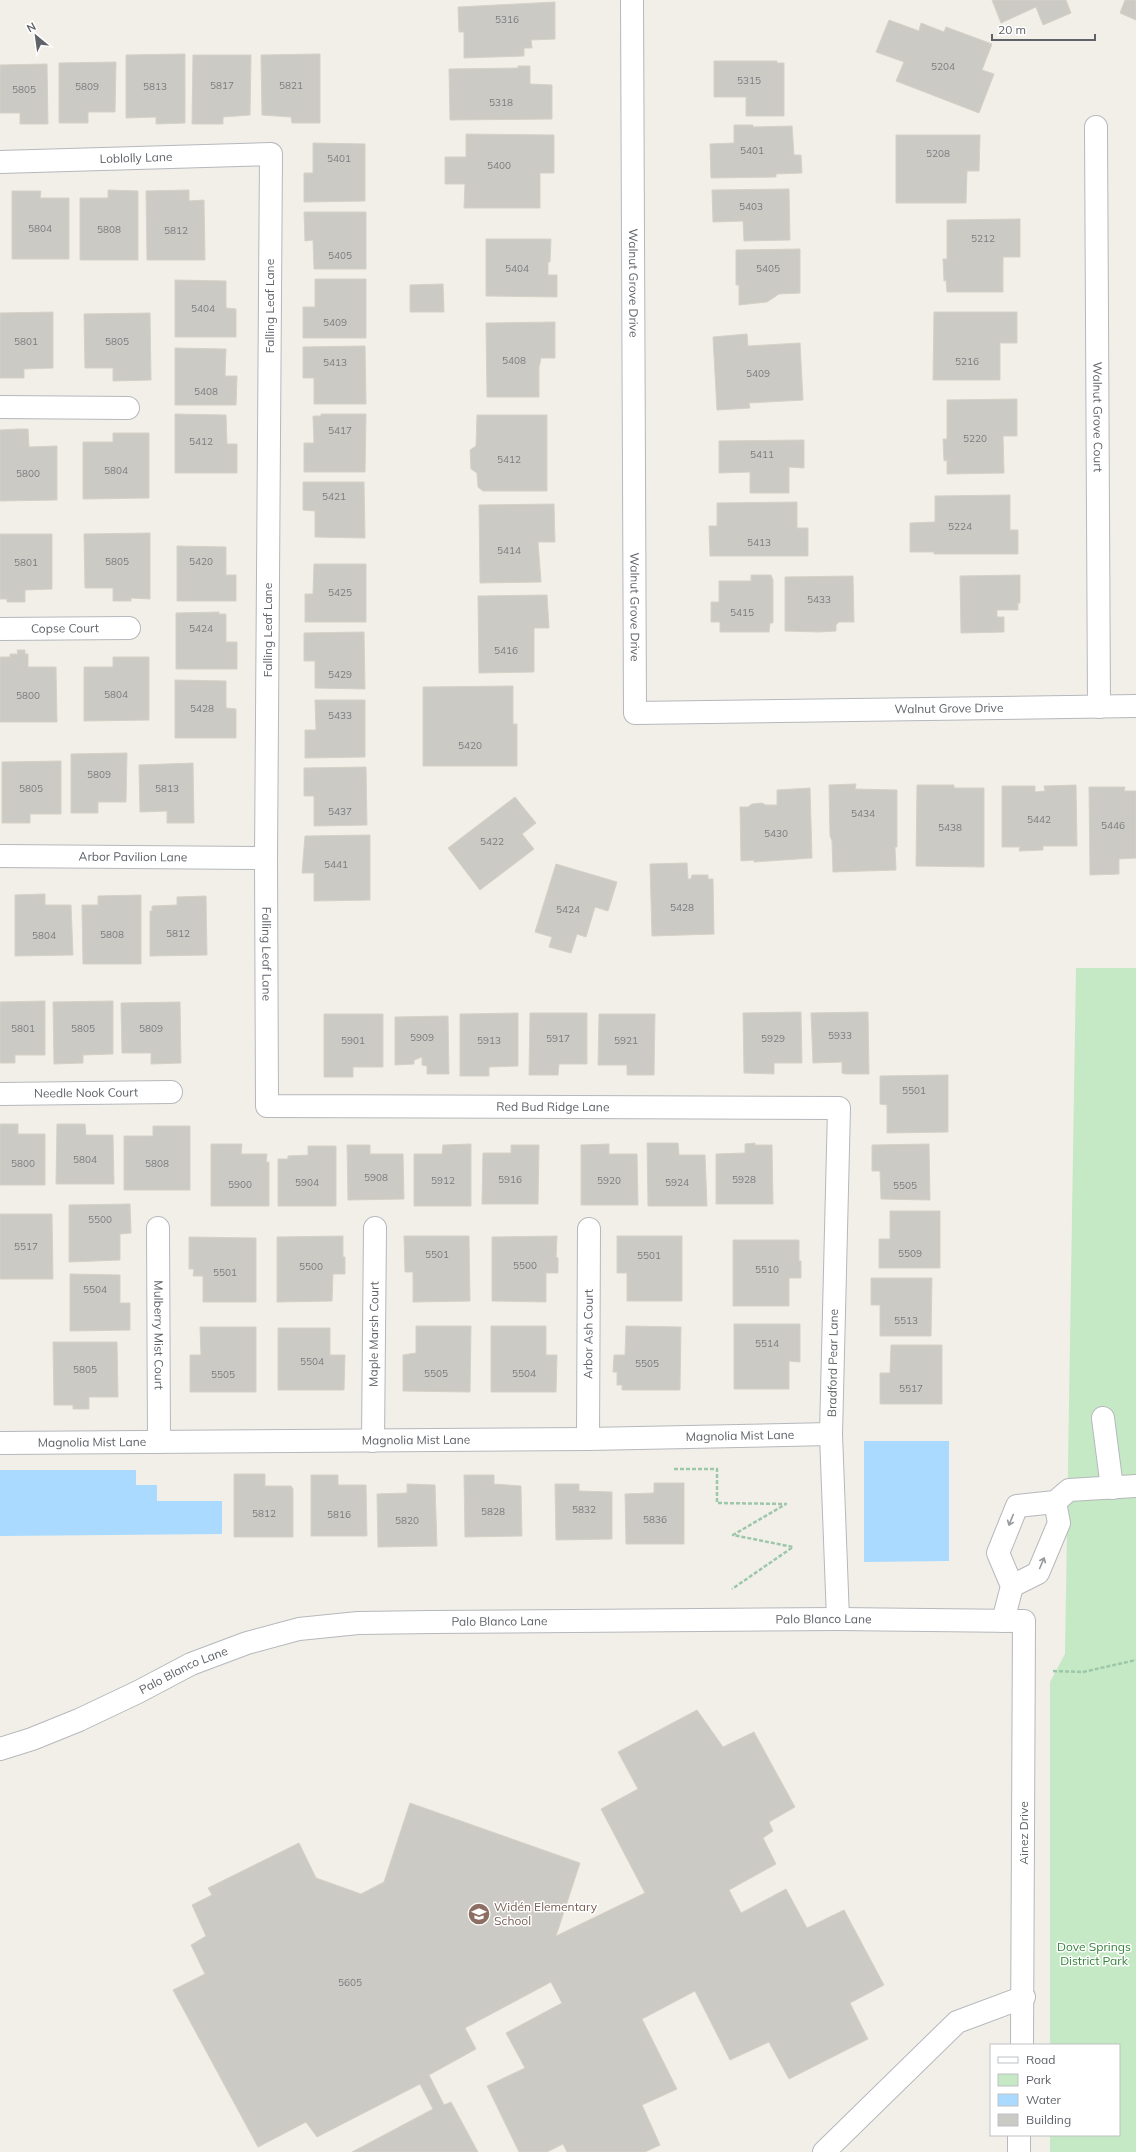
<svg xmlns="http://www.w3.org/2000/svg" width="1136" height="2152" font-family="Mulish,sans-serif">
<rect width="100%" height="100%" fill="#f1efe8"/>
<!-- green -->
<polygon fill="#c5e8c5" points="1076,968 1136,968 1136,2152 1050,2152 1050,2135 1119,2135 1119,2045 1050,2045 1050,1682 1065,1654"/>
<!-- water -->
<g fill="#aadaff">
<polygon points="864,1441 949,1441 949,1561 864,1562"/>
<polygon points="0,1470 136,1470 136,1485 157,1485 157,1501 222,1501 222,1534 0,1536"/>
</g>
<!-- building -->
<g fill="#cccac5" stroke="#d6d1c6">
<polygon points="992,0 1066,0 1071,13 1043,25 1036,7 1001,23"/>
<polygon points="1125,0 1136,0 1136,20 1120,13"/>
<polygon points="555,2 555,39 531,40 532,48 524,48 524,56 464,58 464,32 459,32 458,7"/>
<polygon points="889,20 919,31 921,23 944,32 946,27 992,44 982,70 994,74 979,113 896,81 904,62 876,52"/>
<polygon points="185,54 185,123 156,124 156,117 126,118 126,55"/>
<polygon points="320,54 320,123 292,123 291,117 262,115 261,55"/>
<polygon points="193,55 251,55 250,115 223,117 223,124 192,124"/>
<polygon points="714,61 777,61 777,63 784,63 784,116 746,116 746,97 714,97"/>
<polygon points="116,62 115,112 88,112 88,123 59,123 59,63"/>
<polygon points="47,64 48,124 20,124 20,113 0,113 0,65"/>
<polygon points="518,66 530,66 530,84 552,85 552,119 450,120 449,69 518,68"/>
<polygon points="734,125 753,125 753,127 792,126 794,155 801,155 802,173 776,174 776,177 711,178 710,144 734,143"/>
<polygon points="466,134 554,135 554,173 540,173 540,208 464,208 465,184 445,184 445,157 466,157"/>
<polygon points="896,135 980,135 979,171 967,171 966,203 896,203"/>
<polygon points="313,143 365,144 365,201 304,202 304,173 313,173"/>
<polygon points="789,189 790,240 744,241 743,221 713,222 712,190"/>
<polygon points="108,190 138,191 138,260 80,260 80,198 108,198"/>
<polygon points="189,190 189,201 204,200 205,260 147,260 146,191"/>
<polygon points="12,191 41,191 40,198 69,198 69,259 12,259"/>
<polygon points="304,212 366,212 366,269 314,269 313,240 305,241"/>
<polygon points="1020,219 1020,257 1003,257 1003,292 947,292 946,280 944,281 943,259 947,259 947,220"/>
<polygon points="486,239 551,239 550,262 548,262 548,275 557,275 557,297 486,296"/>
<polygon points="800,249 800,293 779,294 767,302 739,305 739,285 736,285 736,250"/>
<polygon points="315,279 366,279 366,338 303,338 303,307 315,307"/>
<polygon points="175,280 226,281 226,308 236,309 236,337 175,337"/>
<polygon points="443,284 444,312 410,312 410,285"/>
<polygon points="53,312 53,368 24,369 24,378 0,378 0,313"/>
<polygon points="934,312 1017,312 1017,343 1000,343 1000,380 933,380"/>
<polygon points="150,313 151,380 113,381 113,368 85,368 84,314"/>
<polygon points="555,322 555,358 541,358 539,367 539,397 487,397 486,323"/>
<polygon points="747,334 748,346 800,343 803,400 749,403 750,408 717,410 713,337"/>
<polygon points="365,346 366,404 314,404 314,378 303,378 303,347"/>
<polygon points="175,348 226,349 225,376 237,376 236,405 175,405"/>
<polygon points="1017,399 1017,436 1003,436 1004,473 947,474 947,460 944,461 943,439 947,439 947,400"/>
<polygon points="175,414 226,415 227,444 237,444 237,473 175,473"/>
<polygon points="321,414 366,414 365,472 304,472 304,443 314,443 313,416 321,416"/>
<polygon points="477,415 547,415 547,491 483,491 478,487 477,473 471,469 470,450 476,446"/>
<polygon points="19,429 28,429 29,447 57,446 57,500 0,501 0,430"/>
<polygon points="113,433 149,433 149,498 83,499 83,442 113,442"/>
<polygon points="804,440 804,468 789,467 789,493 750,493 750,472 719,473 719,441"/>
<polygon points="303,482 364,482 365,538 315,537 315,511 303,510"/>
<polygon points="1010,495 1010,530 1018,530 1018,554 934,554 934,552 910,552 910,523 935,522 935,496"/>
<polygon points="797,502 797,528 808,528 808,556 710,556 709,526 717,526 717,503"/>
<polygon points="554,504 555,542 538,542 541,582 480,583 479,505"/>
<polygon points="150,533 150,599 131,598 131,601 113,601 113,588 85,588 84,534"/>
<polygon points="0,534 52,534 52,589 25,590 25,602 7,602 7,599 0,599"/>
<polygon points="177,546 226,547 226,575 236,575 236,601 177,601"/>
<polygon points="314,564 366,564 366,622 305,622 305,594 313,594"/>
<polygon points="751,575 771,575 773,580 773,623 770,623 769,632 720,632 720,622 711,622 711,602 719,602 719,581 751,581"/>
<polygon points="1020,575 1020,603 1018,603 1018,610 997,610 997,617 1004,617 1004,632 961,633 960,576"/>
<polygon points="853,576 854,622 839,622 836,625 836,631 819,632 785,631 785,577"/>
<polygon points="547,595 549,628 534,628 534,672 479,673 478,596"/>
<polygon points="219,612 219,614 226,614 226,642 237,642 237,669 176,669 176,613"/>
<polygon points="364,632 365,689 315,688 315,661 304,661 304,633"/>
<polygon points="17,650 25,650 25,654 28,654 28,667 56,667 57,722 0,722 0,657 10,657 10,654 18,654"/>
<polygon points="113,657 149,657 149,720 84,721 84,667 113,667"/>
<polygon points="175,680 226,681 226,708 236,709 236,738 175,738"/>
<polygon points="513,686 513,724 517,724 517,766 423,766 423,687"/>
<polygon points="315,700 365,700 365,757 305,758 305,730 316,730"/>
<polygon points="127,753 126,802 98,802 98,813 71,813 71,754"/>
<polygon points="61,761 61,814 30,814 30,823 2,823 2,762"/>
<polygon points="193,763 194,823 167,823 167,811 140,812 139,765"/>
<polygon points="366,767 367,825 314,826 314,796 304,796 304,768"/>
<polygon points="856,784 855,789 897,790 897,847 895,847 896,870 833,872 832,841 830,836 829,785"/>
<polygon points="917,785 954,785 954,788 984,788 984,867 916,866"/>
<polygon points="1076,785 1077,846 1043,846 1043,850 1019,851 1020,847 1002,847 1002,786 1035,786 1035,792 1045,791 1044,786"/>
<polygon points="1089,787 1125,787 1124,791 1136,791 1136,858 1119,859 1119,874 1090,875"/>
<polygon points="810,788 812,858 754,862 754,860 741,861 740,807 748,807 752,804 762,803 766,805 777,805 777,790"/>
<polygon points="515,797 536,823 522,834 534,849 480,890 448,848"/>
<polygon points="370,835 370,900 314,901 314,873 302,873 305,836"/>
<polygon points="687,863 688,879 691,879 692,875 708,875 708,879 713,879 714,934 652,936 650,864"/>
<polygon points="556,864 617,882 608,911 595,907 586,937 577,934 571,953 549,947 552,937 535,932"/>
<polygon points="45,894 45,905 71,905 73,955 15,956 15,895"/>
<polygon points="141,895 141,964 83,964 82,905 98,905 98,896"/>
<polygon points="206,896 207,955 150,956 150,911 152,911 152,906 177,905 177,897"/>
<polygon points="45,1001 45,1055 15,1055 15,1063 0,1063 0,1002"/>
<polygon points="113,1001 113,1054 83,1055 83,1063 54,1064 53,1002"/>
<polygon points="180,1002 181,1063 151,1064 151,1053 122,1053 121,1003"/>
<polygon points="801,1012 802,1063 774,1063 774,1074 744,1073 743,1013"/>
<polygon points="868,1012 869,1074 845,1074 842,1073 842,1062 813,1063 811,1013"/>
<polygon points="518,1013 518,1066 489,1067 489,1076 460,1076 460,1014"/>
<polygon points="530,1013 587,1013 587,1064 559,1064 558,1075 529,1075"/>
<polygon points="324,1014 383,1014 383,1067 353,1067 353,1077 324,1077"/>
<polygon points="599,1014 655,1014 654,1075 627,1075 627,1065 598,1065"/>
<polygon points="448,1016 449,1074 427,1074 427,1066 422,1065 422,1057 414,1060 414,1064 395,1065 395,1017"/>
<polygon points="948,1075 948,1132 887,1133 887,1105 880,1104 880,1076"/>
<polygon points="0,1124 18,1124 18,1134 45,1134 45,1185 0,1185"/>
<polygon points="57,1124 85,1124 86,1135 113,1135 114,1184 56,1184"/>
<polygon points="153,1126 190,1126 190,1190 124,1190 124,1136 153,1136"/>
<polygon points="647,1143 678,1143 679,1155 705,1155 707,1206 648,1206"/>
<polygon points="755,1143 755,1145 772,1145 773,1204 716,1204 716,1154 745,1153 745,1144"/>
<polygon points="211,1144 242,1144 241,1154 267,1154 266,1162 269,1162 269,1206 211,1206"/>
<polygon points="471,1144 471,1206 414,1206 414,1154 442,1154 443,1145"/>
<polygon points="609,1144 609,1154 637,1154 638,1205 581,1205 581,1145"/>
<polygon points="929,1144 930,1200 881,1199 880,1171 872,1171 872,1145"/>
<polygon points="347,1145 370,1145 370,1154 403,1154 404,1199 348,1200"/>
<polygon points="511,1145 539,1145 538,1204 482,1204 483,1153 511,1153"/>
<polygon points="308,1146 336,1146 336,1206 278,1206 278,1159 288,1159 288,1156 308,1155"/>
<polygon points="130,1204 131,1233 120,1234 120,1260 69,1262 69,1205"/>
<polygon points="890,1211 940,1211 940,1268 879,1268 879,1239 890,1239"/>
<polygon points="0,1214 52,1214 53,1279 0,1279"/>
<polygon points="343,1236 343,1257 345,1257 345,1274 333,1274 332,1301 277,1302 277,1237"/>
<polygon points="404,1236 469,1236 470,1301 413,1302 413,1272 405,1272"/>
<polygon points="557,1236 556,1257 558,1258 558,1273 546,1273 546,1302 492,1301 492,1237"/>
<polygon points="617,1236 682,1236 682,1301 627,1301 627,1273 617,1273"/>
<polygon points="189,1237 256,1238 256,1302 203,1302 203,1276 193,1276 194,1269 189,1269"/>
<polygon points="733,1240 799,1240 799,1261 801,1261 801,1278 789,1278 789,1306 733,1306"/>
<polygon points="70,1274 120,1275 120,1303 130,1303 130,1330 70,1331"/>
<polygon points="871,1278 932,1278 931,1336 880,1336 880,1305 871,1305"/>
<polygon points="734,1324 800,1324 800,1362 789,1361 789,1389 734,1389"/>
<polygon points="416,1326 471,1326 470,1392 403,1391 403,1355 416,1353"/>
<polygon points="491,1326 546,1326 546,1355 557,1355 556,1392 491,1392"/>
<polygon points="626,1326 681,1327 680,1390 622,1390 622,1385 617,1385 617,1372 613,1372 614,1355 625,1355"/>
<polygon points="200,1327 256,1327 256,1392 190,1392 190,1355 201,1355"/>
<polygon points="278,1328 330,1328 330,1355 345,1355 344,1390 278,1390"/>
<polygon points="53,1342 117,1342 118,1397 89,1397 89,1409 73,1409 73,1405 54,1405"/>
<polygon points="891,1345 942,1345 942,1404 880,1404 880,1373 890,1373"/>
<polygon points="234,1474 265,1474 265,1486 291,1486 293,1489 293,1537 234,1537"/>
<polygon points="311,1475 338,1475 338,1485 366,1485 367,1536 311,1536"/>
<polygon points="464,1475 494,1475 494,1484 521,1486 522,1536 465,1537"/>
<polygon points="654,1483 684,1483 684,1544 626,1544 625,1494 654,1493"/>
<polygon points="407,1484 435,1485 437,1546 378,1547 377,1494 407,1493"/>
<polygon points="555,1484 579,1484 579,1491 612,1492 612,1539 556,1540"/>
<polygon points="697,1710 723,1747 754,1732 795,1807 769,1822 773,1831 763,1838 776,1864 729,1890 741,1913 786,1889 807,1928 844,1910 884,1985 850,2003 868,2039 789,2079 769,2042 730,2060 695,1991 642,2019 677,2089 642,2105 660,2145 645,2152 567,2152 563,2144 547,2152 519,2152 487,2086 525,2068 506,2033 562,2003 551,1982 465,2028 476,2049 429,2075 444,2105 451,2102 478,2152 352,2152 433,2109 420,2084 317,2137 306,2122 258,2147 173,1990 205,1974 191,1945 206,1936 192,1905 212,1895 208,1888 299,1843 316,1878 361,1894 384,1882 410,1803 580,1863 556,1936 645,1893 601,1809 638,1789 618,1752"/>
</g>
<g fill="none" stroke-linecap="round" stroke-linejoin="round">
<!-- minor casing -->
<g stroke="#b5b8bc" stroke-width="24">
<g id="minor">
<path id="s1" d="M632,0l3,713 501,-7"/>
<path id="s2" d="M1096,127l3,580"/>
<path id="s3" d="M0,162l271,-8 -5,704 1,248 572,2 -8,326 7,185"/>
<polyline points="0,407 128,408"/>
<path id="s4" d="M0,629l129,-1"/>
<path id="s5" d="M0,856l266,2"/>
<path id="s6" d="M0,1094l171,-2"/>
<path id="s7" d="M158,1228l1,214"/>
<polyline points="1103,1418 1112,1488"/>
<path id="s8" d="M588,1439l1,-210"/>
<path id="s9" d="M373,1441l2,-213"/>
<path id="s10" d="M0,1443l588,-4 243,-5"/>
<polyline points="1012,1586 1038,1573 1059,1523 1055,1502"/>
<polyline points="1003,1621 1012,1586 998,1553 1017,1506 1055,1502 1069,1490 1136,1486"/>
<path id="s11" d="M0,1749l32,-10 47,-19 59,-28 53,-28 56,-21 52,-14 59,-6 74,-1 406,-3 186,2 -2,424"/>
<polyline points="824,2152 957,2022 1024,1997"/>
<polyline points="1019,2152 1019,2135"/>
</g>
</g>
<!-- path -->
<g stroke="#9cc7a9" stroke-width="2.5" stroke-dasharray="4 2" stroke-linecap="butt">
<polyline points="674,1469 717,1469 717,1503 786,1504 733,1535 793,1547 732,1589"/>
<polyline points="1053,1671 1083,1672 1136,1660"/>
</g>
<!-- minor -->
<use href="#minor" stroke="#fff" stroke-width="22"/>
</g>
<!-- one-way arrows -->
<defs><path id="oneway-shaft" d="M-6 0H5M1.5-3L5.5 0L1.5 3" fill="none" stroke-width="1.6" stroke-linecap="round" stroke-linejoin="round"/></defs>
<g stroke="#979a9d">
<use href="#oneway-shaft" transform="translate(1011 1520) rotate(112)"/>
<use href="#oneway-shaft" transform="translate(1042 1563) rotate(-67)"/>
</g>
<!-- icons -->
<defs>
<g id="school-disc" transform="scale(1.15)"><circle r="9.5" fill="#8d6e63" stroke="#fff"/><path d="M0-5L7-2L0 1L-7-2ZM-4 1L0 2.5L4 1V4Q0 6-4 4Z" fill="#fff"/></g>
</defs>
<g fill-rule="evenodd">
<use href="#school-disc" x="479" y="1914"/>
</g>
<g text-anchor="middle" stroke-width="3" stroke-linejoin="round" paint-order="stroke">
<!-- number labels -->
<g font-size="10" fill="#7a7d7f">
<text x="507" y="23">5316</text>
<text x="943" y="70">5204</text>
<text x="749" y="84">5315</text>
<text x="222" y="89">5817</text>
<text x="291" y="89">5821</text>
<text x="87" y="90">5809</text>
<text x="155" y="90">5813</text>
<text x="24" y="93">5805</text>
<text x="501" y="106">5318</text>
<text x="752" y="154">5401</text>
<text x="938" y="157">5208</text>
<text x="339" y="162">5401</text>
<text x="499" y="169">5400</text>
<text x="751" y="210">5403</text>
<text x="40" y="232">5804</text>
<text x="109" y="233">5808</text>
<text x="176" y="234">5812</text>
<text x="983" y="242">5212</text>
<text x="340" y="259">5405</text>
<text x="517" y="272">5404</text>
<text x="768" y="272">5405</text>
<text x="203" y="312">5404</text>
<text x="335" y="326">5409</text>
<text x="26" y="345">5801</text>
<text x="117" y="345">5805</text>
<text x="514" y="364">5408</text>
<text x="967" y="365">5216</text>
<text x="335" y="366">5413</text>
<text x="758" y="377">5409</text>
<text x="206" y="395">5408</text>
<text x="340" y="434">5417</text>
<text x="975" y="442">5220</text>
<text x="201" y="445">5412</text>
<text x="762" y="458">5411</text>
<text x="509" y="463">5412</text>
<text x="116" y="474">5804</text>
<text x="28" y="477">5800</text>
<text x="334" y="500">5421</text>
<text x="960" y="530">5224</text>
<text x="759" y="546">5413</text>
<text x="509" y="554">5414</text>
<text x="117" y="565">5805</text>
<text x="201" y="565">5420</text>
<text x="26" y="566">5801</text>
<text x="340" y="596">5425</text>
<text x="819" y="603">5433</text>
<text x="742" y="616">5415</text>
<text x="201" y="632">5424</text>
<text x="506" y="654">5416</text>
<text x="340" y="678">5429</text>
<text x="116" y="698">5804</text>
<text x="28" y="699">5800</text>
<text x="202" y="712">5428</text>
<text x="340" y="719">5433</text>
<text x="470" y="749">5420</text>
<text x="99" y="778">5809</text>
<text x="31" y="792">5805</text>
<text x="167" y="792">5813</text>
<text x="340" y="815">5437</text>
<text x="863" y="817">5434</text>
<text x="1039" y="823">5442</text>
<text x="1113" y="829">5446</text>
<text x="950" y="831">5438</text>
<text x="776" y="837">5430</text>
<text x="492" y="845">5422</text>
<text x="336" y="868">5441</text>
<text x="682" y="911">5428</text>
<text x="568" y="913">5424</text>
<text x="178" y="937">5812</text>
<text x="112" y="938">5808</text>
<text x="44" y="939">5804</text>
<text x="23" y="1032">5801</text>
<text x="83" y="1032">5805</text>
<text x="151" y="1032">5809</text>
<text x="840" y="1039">5933</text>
<text x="422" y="1041">5909</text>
<text x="558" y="1042">5917</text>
<text x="773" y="1042">5929</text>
<text x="353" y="1044">5901</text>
<text x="489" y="1044">5913</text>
<text x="626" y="1044">5921</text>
<text x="914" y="1094">5501</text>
<text x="85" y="1163">5804</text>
<text x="23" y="1167">5800</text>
<text x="157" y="1167">5808</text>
<text x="376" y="1181">5908</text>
<text x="510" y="1183">5916</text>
<text x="744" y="1183">5928</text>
<text x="443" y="1184">5912</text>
<text x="609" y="1184">5920</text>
<text x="307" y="1186">5904</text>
<text x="677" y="1186">5924</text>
<text x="240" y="1188">5900</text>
<text x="905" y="1189">5505</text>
<text x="100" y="1223">5500</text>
<text x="26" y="1250">5517</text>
<text x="910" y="1257">5509</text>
<text x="437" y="1258">5501</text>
<text x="649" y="1259">5501</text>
<text x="525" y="1269">5500</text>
<text x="311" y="1270">5500</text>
<text x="767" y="1273">5510</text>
<text x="225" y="1276">5501</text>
<text x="95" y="1293">5504</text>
<text x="906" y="1324">5513</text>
<text x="767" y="1347">5514</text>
<text x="312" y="1365">5504</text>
<text x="647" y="1367">5505</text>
<text x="85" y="1373">5805</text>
<text x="436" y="1377">5505</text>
<text x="524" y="1377">5504</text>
<text x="223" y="1378">5505</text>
<text x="911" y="1392">5517</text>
<text x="584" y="1513">5832</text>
<text x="493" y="1515">5828</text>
<text x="264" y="1517">5812</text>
<text x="339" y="1518">5816</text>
<text x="655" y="1523">5836</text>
<text x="407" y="1524">5820</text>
<text x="350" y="1986">5605</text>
</g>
<!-- street labels -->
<g font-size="12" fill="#5f6368" stroke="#fff">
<text dy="4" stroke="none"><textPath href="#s3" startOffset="136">Loblolly Lane</textPath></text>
<text dy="4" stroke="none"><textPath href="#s1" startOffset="283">Walnut Grove Drive</textPath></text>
<text transform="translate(270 306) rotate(-90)" y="4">Falling Leaf Lane</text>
<text dy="4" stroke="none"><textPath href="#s2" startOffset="290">Walnut Grove Court</textPath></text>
<text dy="4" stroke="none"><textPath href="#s1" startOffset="607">Walnut Grove Drive</textPath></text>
<text dy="4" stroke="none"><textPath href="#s4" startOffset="65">Copse Court</textPath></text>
<text transform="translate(268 630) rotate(-90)" y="4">Falling Leaf Lane</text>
<text dy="4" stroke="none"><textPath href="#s1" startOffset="1027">Walnut Grove Drive</textPath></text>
<text dy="4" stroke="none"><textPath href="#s5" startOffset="133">Arbor Pavilion Lane</textPath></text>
<text dy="4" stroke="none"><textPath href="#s3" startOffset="1071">Falling Leaf Lane</textPath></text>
<text dy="4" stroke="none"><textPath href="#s6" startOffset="86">Needle Nook Court</textPath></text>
<text dy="4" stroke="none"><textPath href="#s3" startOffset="1509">Red Bud Ridge Lane</textPath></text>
<text dy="4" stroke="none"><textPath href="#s9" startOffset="107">Maple Marsh Court</textPath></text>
<text dy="4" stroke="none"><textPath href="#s8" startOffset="105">Arbor Ash Court</textPath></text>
<text dy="4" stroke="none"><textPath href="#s7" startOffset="107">Mulberry Mist Court</textPath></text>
<text transform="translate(833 1363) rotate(-89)" y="4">Bradford Pear Lane</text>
<text dy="4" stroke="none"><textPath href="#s10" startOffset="740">Magnolia Mist Lane</textPath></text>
<text dy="4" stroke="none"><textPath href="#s10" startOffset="416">Magnolia Mist Lane</textPath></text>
<text dy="4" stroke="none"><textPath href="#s10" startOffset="92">Magnolia Mist Lane</textPath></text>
<text dy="4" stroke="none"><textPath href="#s11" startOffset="848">Palo Blanco Lane</textPath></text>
<text dy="4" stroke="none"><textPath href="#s11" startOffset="524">Palo Blanco Lane</textPath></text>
<text dy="4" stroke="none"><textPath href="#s11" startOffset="200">Palo Blanco Lane</textPath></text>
<text transform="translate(1024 1833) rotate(-90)" y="4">Ainez Drive</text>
</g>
<!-- education labels -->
<g font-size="12" fill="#785e54" stroke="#fff" text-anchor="start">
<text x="494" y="1911">Widén Elementary<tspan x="494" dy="14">School</tspan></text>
</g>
<!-- park labels -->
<g font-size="12" fill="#348238" stroke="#fff">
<text x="1094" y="1951">Dove Springs<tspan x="1094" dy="14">District Park</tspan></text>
</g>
</g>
<!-- legend -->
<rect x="990" y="2044" width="130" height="92" fill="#ffffff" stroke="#bfc1c3"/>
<rect x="998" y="2057" width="20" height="6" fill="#ffffff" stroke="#bfc1c3"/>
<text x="1026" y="2064" font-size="12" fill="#5f6368">Road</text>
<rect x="998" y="2074" width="20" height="12" fill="#c5e8c5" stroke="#bfc1c3"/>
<text x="1026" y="2084" font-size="12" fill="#5f6368">Park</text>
<rect x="998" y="2094" width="20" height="12" fill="#aadaff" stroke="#bfc1c3"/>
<text x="1026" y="2104" font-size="12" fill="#5f6368">Water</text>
<rect x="998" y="2114" width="20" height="12" fill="#cccac5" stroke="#bfc1c3"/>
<text x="1026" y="2124" font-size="12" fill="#5f6368">Building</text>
<!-- north arrow -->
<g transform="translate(36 36) rotate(331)" stroke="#ffffff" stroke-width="3" paint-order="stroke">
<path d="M0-3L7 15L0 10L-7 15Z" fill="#5f6368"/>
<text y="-6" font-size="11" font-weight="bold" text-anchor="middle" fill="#5f6368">N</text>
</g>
<!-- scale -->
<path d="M992 34v6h103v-6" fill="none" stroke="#5f6368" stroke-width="2"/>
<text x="998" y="34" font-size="12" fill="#5f6368" stroke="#ffffff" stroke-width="3" paint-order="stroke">20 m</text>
</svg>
